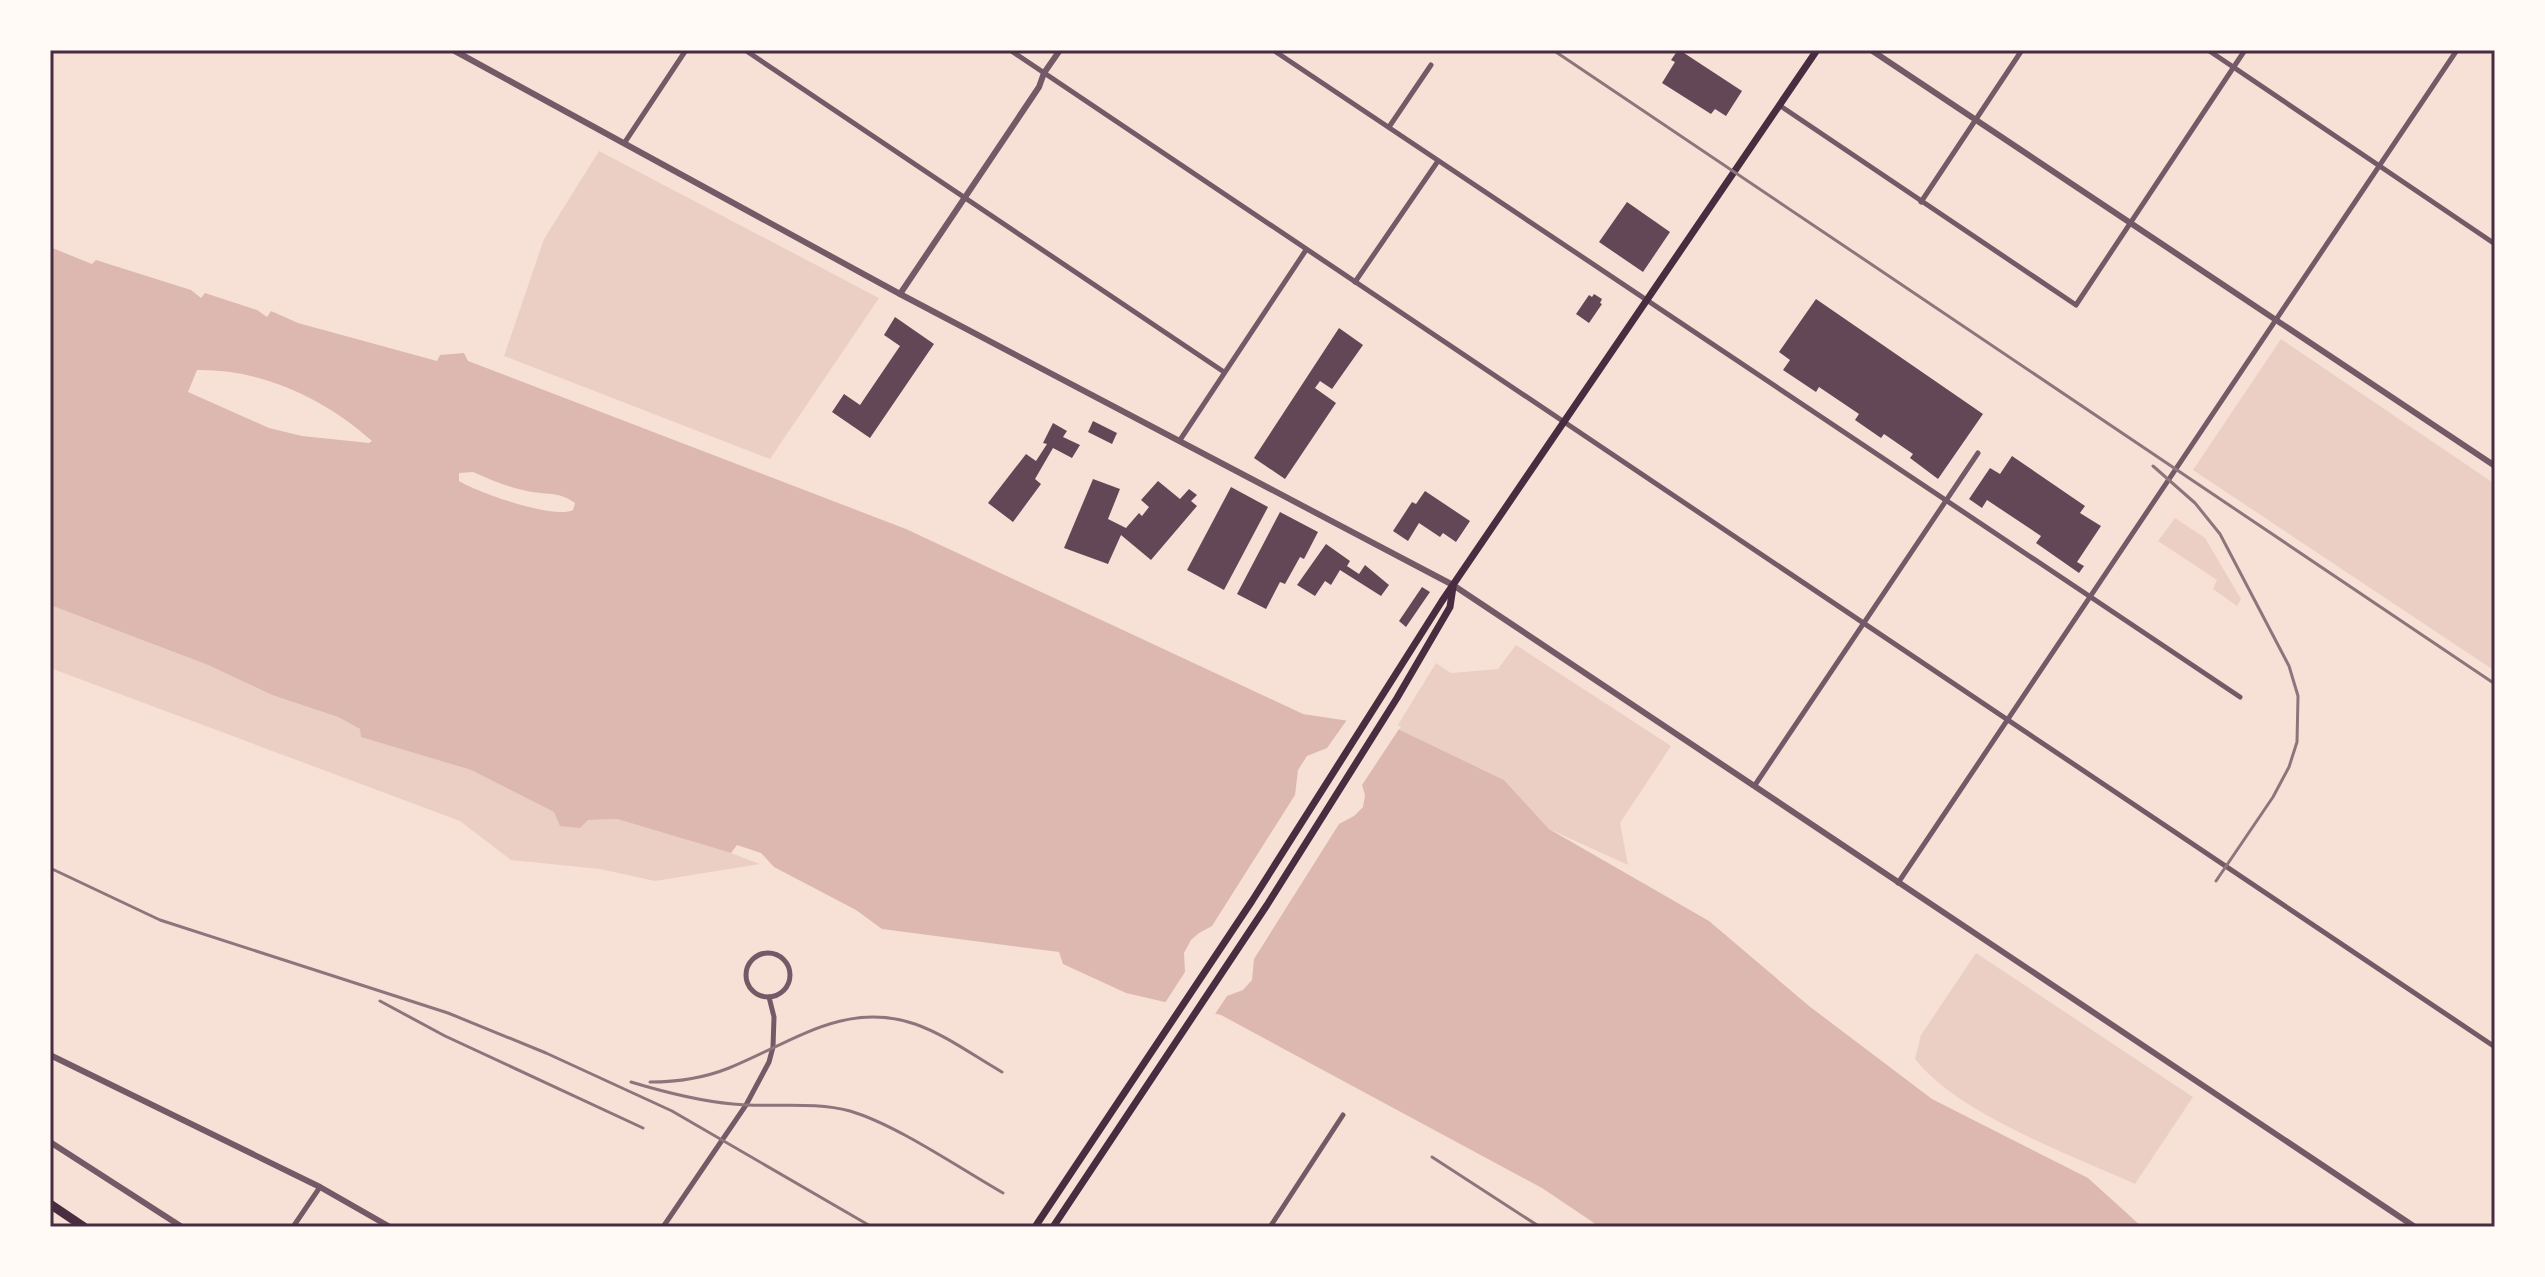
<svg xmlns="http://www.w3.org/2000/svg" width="2545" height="1277" font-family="Karla,sans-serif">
<rect width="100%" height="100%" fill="#f7e1d7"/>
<!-- green -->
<g fill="#ebcfc5">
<polygon points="599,151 879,298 770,459 504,356 544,239"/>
<polygon points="2281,339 2495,484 2495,671 2193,470"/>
<polygon points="2175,518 2205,538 2241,599 2237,606 2213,589 2217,580 2158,541"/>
<polygon points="50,605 208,665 272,695 338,717 360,729 362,737 471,770 554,812 588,820 617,819 731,853 760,864 655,881 600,869 511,860 460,821 50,668"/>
<polygon points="1516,645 1671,746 1620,823 1628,865 1549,829 1504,780 1396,728 1436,663 1451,673 1498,669"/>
<path d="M1976,953l217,144 -58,87c-64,-29 -177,-70 -220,-125l6,-24z"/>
</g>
<!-- water -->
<path fill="#dcb8b0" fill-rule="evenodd" d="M50,247l42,17 4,-4 95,30 10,8 4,-5 52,17 10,7 4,-6 27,12 139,38 3,-6 24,-2 4,8 438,168 397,185 93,14 108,52 45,49 160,92 100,85 123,93 156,79 54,49h-542l-58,-39 -321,-173 -95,-22 -63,-29 -4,-12 -177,-23 -26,-19 -82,-43 -13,-14 -24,-8 -6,8 -114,-34 -29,1 -8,8 -20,-2 -6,-14 -83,-42 -110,-33 -1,-8 -22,-12 -66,-22 -64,-30 -158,-60zM197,370c65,-1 127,28 175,71l-3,2 -67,-7 -33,-8 -81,-36zM473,472c18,8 35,15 54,19 19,4 32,0 48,12l-2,7c-17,10 -97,-18 -114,-29v-8z"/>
<!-- pier -->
<polygon fill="#f7e1d7" points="1349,717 1401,726 1362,785 1365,795 1363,807 1354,816 1339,824 1254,959 1252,980 1243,990 1227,996 1213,1017 1163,1006 1185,972 1184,953 1191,940 1199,933 1212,926 1295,795 1298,770 1307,756 1327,748"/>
<!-- building -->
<g fill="#644757">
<polygon points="1678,50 1686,50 1684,53 1742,91 1726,116 1715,109 1711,114 1662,83 1675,62 1671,60"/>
<polygon points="1627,202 1670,232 1643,272 1599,242"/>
<polygon points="1594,294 1602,299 1600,303 1602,304 1589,323 1576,314 1589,295 1592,297"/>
<polygon points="1816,299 1983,414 1938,479 1910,458 1913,454 1884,434 1881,438 1855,420 1859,414 1819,387 1816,392 1783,370 1790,360 1779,352"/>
<polygon points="895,317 934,344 870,438 832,412 844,394 860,405 900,346 884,335"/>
<polygon points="1339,328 1363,345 1332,389 1320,381 1315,388 1336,403 1285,479 1254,458"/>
<polygon points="1093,421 1117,433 1112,444 1088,432"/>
<polygon points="1053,423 1067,431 1063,437 1080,445 1072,458 1053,448 1035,479 1041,484 1013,522 988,503 1026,454 1036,461 1047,444 1043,443"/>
<polygon points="2012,456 2085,506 2080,513 2101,526 2077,562 2084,566 2079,573 2036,543 2041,536 1987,500 1982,508 1969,499 1990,468 2000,474"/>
<polygon points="1093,479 1120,489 1108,519 1126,528 1139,513 1142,516 1149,507 1141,500 1158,481 1180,499 1189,489 1197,495 1191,501 1197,506 1151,560 1121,535 1108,564 1064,548"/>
<polygon points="1231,487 1268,507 1224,590 1187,570"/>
<polygon points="1425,491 1470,521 1456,542 1443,533 1440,537 1419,523 1408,541 1393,531 1412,502 1416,504"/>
<polygon points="1280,512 1318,532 1304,559 1300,557 1285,584 1280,582 1266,609 1237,594"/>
<polygon points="1326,544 1350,561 1347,566 1359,574 1365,565 1389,585 1381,596 1340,570 1331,585 1325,581 1315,596 1297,585"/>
<polygon points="1422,587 1430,592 1406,627 1399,621"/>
</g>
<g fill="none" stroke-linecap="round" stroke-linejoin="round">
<!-- minor -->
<g stroke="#755966" stroke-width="5">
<polyline points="745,50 1224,372"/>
<polyline points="1010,50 2495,1047"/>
<polyline points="1273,50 2240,697"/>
<polyline points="2208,50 2495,244"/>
<polyline points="1779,105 2076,305 2245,50"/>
<polyline points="1389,127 1431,65"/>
<polyline points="625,142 686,50"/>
<polyline points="1921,202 2022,50"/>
<polyline points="1355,282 1438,161"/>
<polyline points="1180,440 1306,250"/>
<polyline points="1755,785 1978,453"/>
<polyline points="1898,883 2457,50"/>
<circle cx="768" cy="975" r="22"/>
<polyline points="293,1227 320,1187"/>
<polyline points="663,1227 746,1105 769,1062 773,1047 774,1017 769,997"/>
<polyline points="1270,1227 1343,1115"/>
</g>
<!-- tertiary -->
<g stroke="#755966" stroke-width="6">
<polyline points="453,50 900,294 1453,585 2415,1227"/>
<polyline points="1871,50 2495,466"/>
<polyline points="900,294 1039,87 1044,73 1060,50"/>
<polyline points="50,1055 320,1187 390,1227"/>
<polyline points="50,1142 182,1227"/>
</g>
<!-- secondary -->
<g stroke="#4a2c40" stroke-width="7">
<polyline points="1035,1227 1252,901 1442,601 1817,50"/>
<polyline points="1053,1227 1267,905 1397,698 1450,607 1453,587"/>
</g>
<!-- motorway -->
<polyline stroke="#4a2c40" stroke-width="9" points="50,1204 84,1227"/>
<!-- rail -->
<g stroke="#8f747c" stroke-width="3">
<polyline points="1553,50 2495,684"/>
<polyline points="2153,466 2195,503 2220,534 2289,666 2298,696 2297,742 2289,767 2273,797 2216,881"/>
<polyline points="50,868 160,920 448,1013 546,1053 672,1111 872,1227"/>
<polyline points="380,1001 445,1036 643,1128"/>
<path d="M631,1082c33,10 68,19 102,22 40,4 79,-3 117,7 47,14 109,57 153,82"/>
<path d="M650,1082c27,0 54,-4 79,-14 62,-25 116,-68 186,-44 31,11 59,32 87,48"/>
<polyline points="1432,1157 1540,1227"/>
</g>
</g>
<!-- border -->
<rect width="2545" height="1277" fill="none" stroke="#fffaf5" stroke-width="104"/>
<rect x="52" y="52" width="2441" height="1173" fill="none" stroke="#4a2c40" stroke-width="3"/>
</svg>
